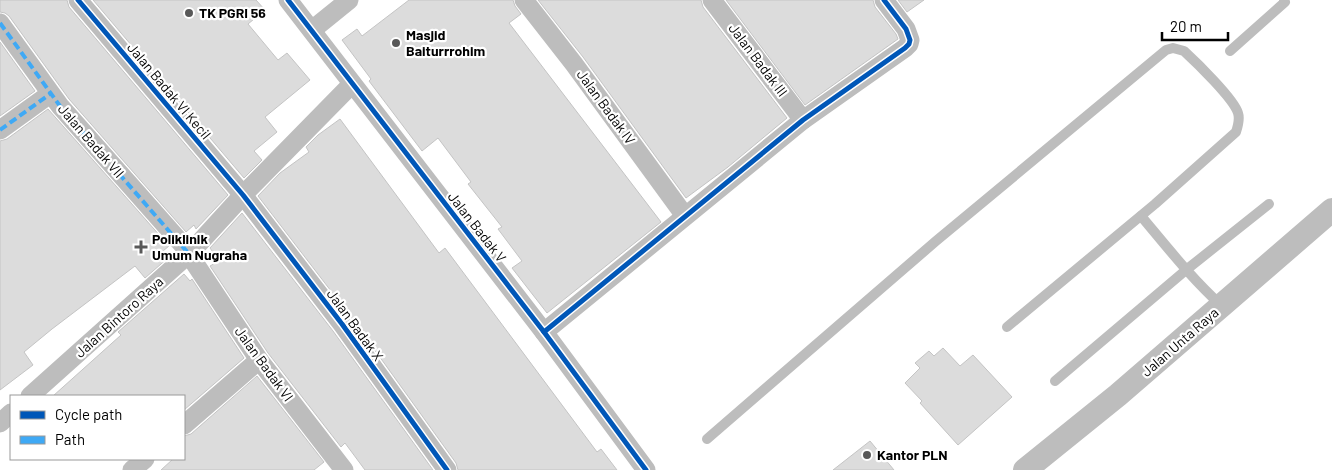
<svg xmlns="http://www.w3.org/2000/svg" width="1332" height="470" font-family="Barlow,sans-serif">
<rect width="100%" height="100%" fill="#fff"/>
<!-- building -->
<g fill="#dcdcdc" stroke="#c4c4c4">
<polygon points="0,0 67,0 69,7 228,195 196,229 194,225 186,232 69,99 9,16 5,13 0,12"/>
<polygon points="93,0 256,0 265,10 248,24 278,60 287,53 310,80 265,117 277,132 254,151 262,160 244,178"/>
<polygon points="409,0 513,0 515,6 521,14 509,23 661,222 547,313 512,268 522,261 498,229 502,227 468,184 471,182 438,138 422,151 369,81 371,79 342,40 357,29 362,36"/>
<polygon points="538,0 701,0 703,7 787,118 728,167 686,198 583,57"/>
<polygon points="726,0 873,0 875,7 896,34 898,39 805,105"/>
<polygon points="898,0 924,0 907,12"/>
<polygon points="0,42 35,91 0,116"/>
<polygon points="48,109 169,246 163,251 169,257 145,278 135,266 52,329 24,352 33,365 0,390 0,141 7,139"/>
<polygon points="340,119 439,253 445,248 597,452 601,449 617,470 458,470 456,463 351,317 258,196 280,173 309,152 306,147 318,135"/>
<polygon points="242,213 333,331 433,470 365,470 345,443 341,447 268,353 210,266 219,261 210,248"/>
<polygon points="184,274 190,281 192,279 244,358 184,410 184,396 53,396 121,335 118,332"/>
<polygon points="943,348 960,366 973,355 1012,397 958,445 920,403 922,401 905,383 920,368 915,363 929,351 934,356"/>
<polygon points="257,376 324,462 314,470 161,470 173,459 184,459 184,436 191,434"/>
<polygon points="870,441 894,470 833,470"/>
</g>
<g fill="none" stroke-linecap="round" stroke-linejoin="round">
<!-- service -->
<g stroke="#bdbdbd" stroke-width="10">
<polyline points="1230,51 1285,2 1284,0"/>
<path d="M1141,216c26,31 51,63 81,90"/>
<polyline points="1055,381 1186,270 1269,204"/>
<path d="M707,439l229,-198 230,-191 7,-2 11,3c12,11 50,48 54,62 2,6 0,13 -2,19l-81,72 -148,123"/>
</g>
<!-- minor -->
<g stroke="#bdbdbd" stroke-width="19">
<polyline points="78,0 243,195 342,324 447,470"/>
<polyline points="288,0 544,332 646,470"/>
<polyline points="524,0 574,64 685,216"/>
<polyline points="712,0 803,120"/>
<polyline points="0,23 60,106 182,244 259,360 344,470"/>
<polyline points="312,30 349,0"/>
<polyline points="0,130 50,94"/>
<polyline points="544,332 803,120 905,48 909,44 910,40 906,29 884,0"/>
<polyline points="30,396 191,252 243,195 352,84"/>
<polyline points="0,423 11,413"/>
<polyline points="184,425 259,360"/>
<polyline points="132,470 145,459"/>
</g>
<!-- tertiary -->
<polyline stroke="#bdbdbd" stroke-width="24" points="1025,470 1118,395 1332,210"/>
<!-- quiet -->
<g stroke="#3fa9f5" stroke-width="4" stroke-dasharray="8 4" stroke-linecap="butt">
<polyline points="0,23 60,106 189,254"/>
<polyline points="0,130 50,94"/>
</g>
<!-- cycleway casing -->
<g stroke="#fff" stroke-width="8">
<g id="cycleway">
<polyline points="78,0 243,195 342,324 447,470"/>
<polyline points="288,0 544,332 646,470"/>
<polyline points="544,332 803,120 905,48 909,44 910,40 906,29 884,0"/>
</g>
</g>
<!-- cycleway -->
<use href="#cycleway" stroke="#0057b8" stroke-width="5"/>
</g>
<!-- markers -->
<g fill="#595959" stroke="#fff" stroke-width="2">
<circle cx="189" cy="13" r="5"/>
<circle cx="396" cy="43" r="5"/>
<path d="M138.5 239.5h5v5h5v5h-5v5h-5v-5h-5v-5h5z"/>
<circle cx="867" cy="455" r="5"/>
</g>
<g text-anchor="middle" stroke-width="4.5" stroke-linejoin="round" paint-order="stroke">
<!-- poi labels -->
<g font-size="14" font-weight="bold" fill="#000" stroke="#fff" text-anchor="start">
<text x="199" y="18">TK PGRI 56</text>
<text x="406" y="40">Masjid<tspan x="406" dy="16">Baiturrrohim</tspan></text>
<text x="152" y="244">Poliklinik<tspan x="152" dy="16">Umum Nugraha</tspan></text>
<text x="877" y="460">Kantor PLN</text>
</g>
<!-- street labels -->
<g font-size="14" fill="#000" stroke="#fff">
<text transform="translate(758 60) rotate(53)" y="5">Jalan Badak III</text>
<text transform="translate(169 91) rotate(50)" y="5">Jalan Badak VI Kecil</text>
<text transform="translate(606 107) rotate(54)" y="5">Jalan Badak IV</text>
<text transform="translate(91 141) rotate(49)" y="5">Jalan Badak VII</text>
<text transform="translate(477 227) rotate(52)" y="5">Jalan Badak V</text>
<text transform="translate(119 317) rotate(-42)" y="5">Jalan Bintoro Raya</text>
<text transform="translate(355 325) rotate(54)" y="5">Jalan Badak X</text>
<text transform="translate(1180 342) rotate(-41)" y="5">Jalan Unta Raya</text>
<text transform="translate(264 364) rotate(54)" y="5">Jalan Badak VI</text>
</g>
</g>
<!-- legend -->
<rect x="10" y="395" width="175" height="65" fill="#ffffff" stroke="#999999"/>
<rect x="20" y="411" width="25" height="8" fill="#0057b8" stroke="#999999"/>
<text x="55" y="420" font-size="15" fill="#000000">Cycle path</text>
<rect x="20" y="436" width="25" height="8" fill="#3fa9f5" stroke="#999999"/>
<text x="55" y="445" font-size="15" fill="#000000">Path</text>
<!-- scale -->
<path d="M1162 32v8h66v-8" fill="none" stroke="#000000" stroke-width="2.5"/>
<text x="1170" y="32" font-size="15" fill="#000000" stroke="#ffffff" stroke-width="4" paint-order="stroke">20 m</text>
</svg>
